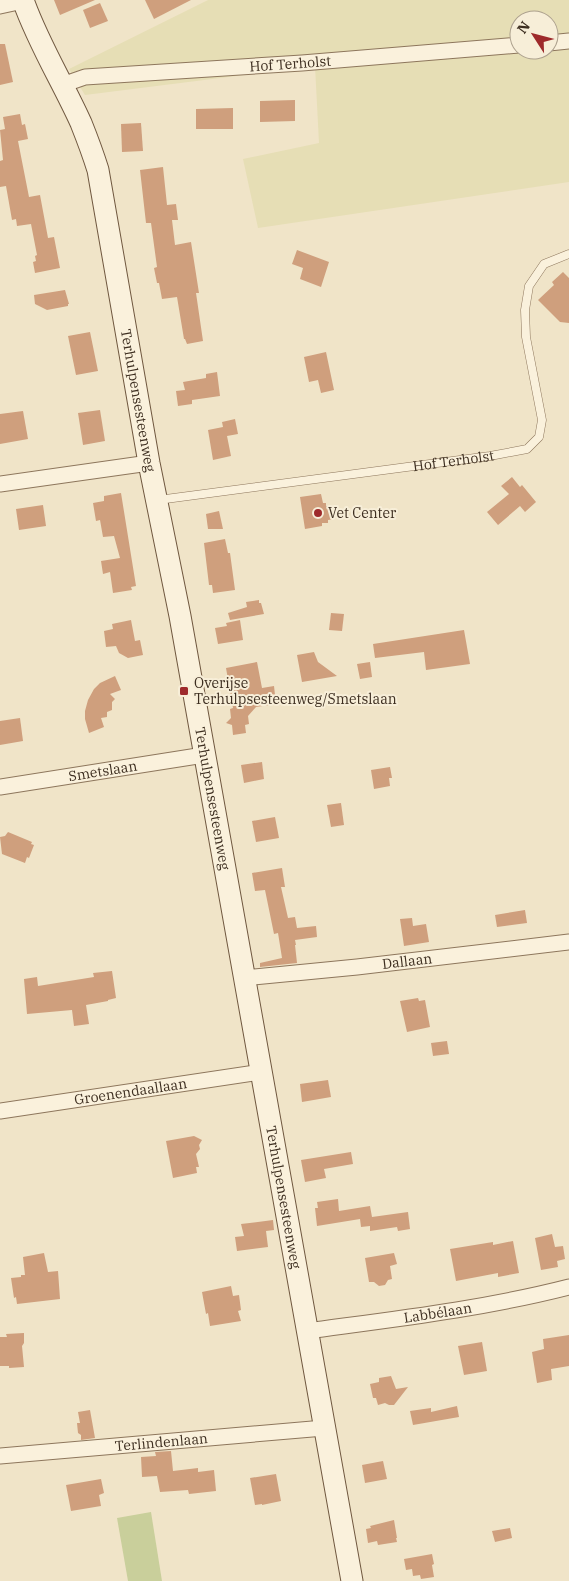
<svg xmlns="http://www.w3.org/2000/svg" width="569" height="1581" font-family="'IBM Plex Serif',serif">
<rect width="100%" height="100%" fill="#f0e4c8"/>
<!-- farmland -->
<path fill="#e6deb5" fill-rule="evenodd" d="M208,0h361v182l-311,46 -15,-69 76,-16 -4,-77 -230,29 -16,-26zM519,20h30v30h-30z"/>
<!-- green -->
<polygon fill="#c9cf9b" points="151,1512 162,1581 128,1581 117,1518"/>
<!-- building -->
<g fill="#cf9f7d">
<polygon points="54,0 95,0 60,15"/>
<polygon points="145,0 191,0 154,19"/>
<polygon points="100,3 108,21 90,28 83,10"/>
<polygon points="0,44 5,44 13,82 0,85"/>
<polygon points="295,100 295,121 260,122 260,101"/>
<polygon points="233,108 233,129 196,129 196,109"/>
<polygon points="20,114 22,125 25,124 28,139 18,141 29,197 40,195 48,238 54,237 60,268 35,273 33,262 36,261 35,256 37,255 31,224 17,226 16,219 12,220 6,186 0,187 0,161 3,160 0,130 5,129 3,117"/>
<polygon points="141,123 143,151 122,152 121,124"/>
<polygon points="163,167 167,205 176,204 178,220 172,220 175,245 191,242 199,293 196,293 203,341 187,344 185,339 184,339 177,297 162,299 159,283 157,283 154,268 157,267 151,223 146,223 140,170"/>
<polygon points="297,250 329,262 321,287 300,279 303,268 292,264"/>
<polygon points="563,272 569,278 569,323 560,322 538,300 554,285 552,282"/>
<polygon points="65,290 69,304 68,304 68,306 47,310 35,304 34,295"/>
<polygon points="90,332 98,371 76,375 68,336"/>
<polygon points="326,352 334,390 321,393 318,380 309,382 304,357"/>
<polygon points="217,372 220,396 192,400 192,404 178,406 176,391 185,390 183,382 206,378 206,374"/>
<polygon points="100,410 105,441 83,445 78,413"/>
<polygon points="23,411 28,439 0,444 0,414"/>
<polygon points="235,419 238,434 227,436 231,456 213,460 208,430 223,427 222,422"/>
<polygon points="512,477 520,487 522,485 536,502 525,512 520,506 498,525 487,512 509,494 501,486"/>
<polygon points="121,493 136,586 131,587 132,590 113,593 110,572 103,574 101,561 120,558 114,536 103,537 100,520 96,521 93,503 104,501 104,496"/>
<polygon points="321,494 323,503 326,503 326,506 332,505 335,519 328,520 328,523 322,523 322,526 305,529 300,497"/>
<polygon points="43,505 46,526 19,530 16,509"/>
<polygon points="219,511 223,529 208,529 206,514"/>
<polygon points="225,539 228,553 230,553 235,590 213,593 212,585 209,585 204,543"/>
<polygon points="259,600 259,603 261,603 264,614 230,620 228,613 247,607 246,602"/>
<polygon points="331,613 344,614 342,631 329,630"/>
<polygon points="131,620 135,641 140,640 143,655 128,658 119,653 116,646 106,647 104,631 113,629 112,624"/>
<polygon points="240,620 243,640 218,644 215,628 227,626 226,623"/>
<polygon points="464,630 470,664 426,670 424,652 375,658 373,644"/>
<polygon points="314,652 318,662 337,676 302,682 297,655"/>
<polygon points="257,662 262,688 274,686 276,704 256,707 248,716 249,724 245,725 246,733 233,735 232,725 226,723 231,718 230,709 233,708 226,668"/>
<polygon points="370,662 372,677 360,679 357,664"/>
<polygon points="115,676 121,690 110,694 115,699 112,702 112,710 107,712 107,717 101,718 104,727 89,733 85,719 85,711 88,700 94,689 100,683"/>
<polygon points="20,718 23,741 0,745 0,721"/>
<polygon points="262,762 264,779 244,783 241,765"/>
<polygon points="390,767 392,778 389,778 390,786 374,789 371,770"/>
<polygon points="341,803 344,825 331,827 327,805"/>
<polygon points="275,817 279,838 256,842 252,821"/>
<polygon points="8,832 32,842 31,844 34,845 29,858 27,857 25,863 2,854 0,837 5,836"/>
<polygon points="282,868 285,887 281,887 288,918 295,917 297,928 316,926 317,937 295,940 296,945 295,945 297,963 260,967 260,963 282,958 278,933 274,934 265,890 255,891 252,873"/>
<polygon points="525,910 527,923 497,927 495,915"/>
<polygon points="412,918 413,926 426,924 429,942 404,946 400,919"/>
<polygon points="112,971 116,998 108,1000 108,1001 86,1005 89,1024 74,1026 72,1010 27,1014 24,979 37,977 38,986 94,977 93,973"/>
<polygon points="418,998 419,1001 425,1000 430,1027 407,1032 400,1001"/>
<polygon points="447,1041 449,1054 433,1056 431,1043"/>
<polygon points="328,1080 331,1097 302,1102 300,1084"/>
<polygon points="194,1136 202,1140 199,1145 200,1149 196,1154 199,1167 196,1167 197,1173 173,1178 166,1141"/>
<polygon points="351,1152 353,1164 324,1169 326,1178 305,1182 301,1160"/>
<polygon points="338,1199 339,1211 370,1206 372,1217 408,1212 410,1229 398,1231 397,1227 370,1231 370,1226 361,1227 360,1219 317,1226 315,1208 318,1208 317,1202"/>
<polygon points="273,1220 274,1230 266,1231 268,1247 237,1251 235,1237 244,1236 241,1224"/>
<polygon points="552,1234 555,1247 563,1246 565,1259 557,1261 558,1267 541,1270 535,1238"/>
<polygon points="513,1241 519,1273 498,1277 498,1273 456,1281 450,1249 493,1242 493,1245"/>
<polygon points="44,1253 48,1272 58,1271 60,1299 17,1304 16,1297 14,1298 11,1278 21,1277 21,1275 25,1275 23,1257"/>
<polygon points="394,1253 397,1264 390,1266 392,1279 388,1280 385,1285 379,1286 374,1282 369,1282 365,1258"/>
<polygon points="231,1286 233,1296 239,1295 241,1310 238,1311 241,1321 210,1326 208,1313 206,1314 202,1292"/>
<polygon points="24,1333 24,1343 22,1346 24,1367 9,1368 9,1366 0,1366 0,1337 7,1337 6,1334"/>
<polygon points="569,1335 569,1366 551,1369 552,1380 537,1383 532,1352 544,1349 543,1339"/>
<polygon points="482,1342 487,1371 464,1375 458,1346"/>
<polygon points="391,1376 396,1389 408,1387 394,1405 389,1405 385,1403 378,1405 376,1398 373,1398 370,1384 379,1382 379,1378"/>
<polygon points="457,1406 459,1417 413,1425 410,1411 431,1408 431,1412"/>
<polygon points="90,1410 95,1438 81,1440 81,1435 78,1433 77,1423 80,1423 78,1412"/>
<polygon points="171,1451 173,1471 198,1468 198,1472 214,1470 216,1491 189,1494 188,1490 160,1492 157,1476 142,1477 141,1457 156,1456 155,1452"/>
<polygon points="383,1461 387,1479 365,1483 362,1465"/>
<polygon points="276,1474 281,1501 262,1505 262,1504 255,1505 250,1478"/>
<polygon points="101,1479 104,1493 99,1495 101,1506 71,1511 66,1485"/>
<polygon points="394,1520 397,1538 396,1538 397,1542 378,1545 377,1541 368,1543 366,1529 371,1528 370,1526"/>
<polygon points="510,1528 512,1538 495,1542 492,1531"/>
<polygon points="432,1554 434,1564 432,1565 434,1577 421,1579 420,1575 413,1576 412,1569 406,1570 404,1559"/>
</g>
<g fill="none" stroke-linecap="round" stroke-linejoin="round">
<!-- lane casing -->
<g stroke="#8d765c" stroke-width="9">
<g id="lane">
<path id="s1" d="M158,500l332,-44 37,-7 12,-12 3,-17 -16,-83 -1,-27 4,-24 15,-22 25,-10"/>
</g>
</g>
<!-- street casing -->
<g stroke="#8d765c" stroke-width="17">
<g id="street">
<polyline points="0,6 23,1"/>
<polyline points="549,43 569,41"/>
<path id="s2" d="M62,85l23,-8 217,-14 217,-18"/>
<polyline points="0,484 149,463"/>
<path id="s3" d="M0,787l204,-32"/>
<path id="s4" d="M244,978l113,-11 212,-25"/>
<path id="s5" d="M0,1111l261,-39"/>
<path id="s6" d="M307,1331c88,-12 176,-22 262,-44"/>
<path id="s7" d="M0,1456l324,-28"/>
</g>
</g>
<!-- secondary casing -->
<g stroke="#6f573f" stroke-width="23">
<g id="secondary">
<path id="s8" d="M23,0c15,43 39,81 58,123 6,15 12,31 17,47l51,293 31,153 172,965"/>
</g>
</g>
<!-- lane -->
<use href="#lane" stroke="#faf1dc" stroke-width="8"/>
<!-- street -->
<use href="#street" stroke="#faf1dc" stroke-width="15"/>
<!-- secondary -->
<use href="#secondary" stroke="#faf1dc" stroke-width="21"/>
</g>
<!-- markers -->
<g fill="#9e2a2b" stroke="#f7eed8" stroke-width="2">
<circle cx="318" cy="513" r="5"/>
<rect x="179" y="686" width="10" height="10" rx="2.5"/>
</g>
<g text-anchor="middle" stroke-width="4" stroke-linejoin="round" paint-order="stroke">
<!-- street labels -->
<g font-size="14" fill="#3d2e20" stroke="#f7eed8">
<text dy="5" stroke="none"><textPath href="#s2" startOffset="230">Hof Terholst</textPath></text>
<text dy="5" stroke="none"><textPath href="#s8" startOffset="420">Terhulpensesteenweg</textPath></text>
<text dy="5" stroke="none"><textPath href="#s1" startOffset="298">Hof Terholst</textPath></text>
<text dy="5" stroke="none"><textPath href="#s3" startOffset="104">Smetslaan</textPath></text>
<text dy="5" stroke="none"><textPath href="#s8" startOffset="825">Terhulpensesteenweg</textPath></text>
<text dy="5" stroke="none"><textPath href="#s4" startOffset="164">Dallaan</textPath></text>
<text dy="5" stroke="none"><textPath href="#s5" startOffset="132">Groenendaallaan</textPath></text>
<text dy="5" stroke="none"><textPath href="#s8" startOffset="1230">Terhulpensesteenweg</textPath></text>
<text dy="5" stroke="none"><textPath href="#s6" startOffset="132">Labbélaan</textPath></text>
<text dy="5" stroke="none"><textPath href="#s7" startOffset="162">Terlindenlaan</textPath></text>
</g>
<!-- poi labels -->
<g font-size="14" fill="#3d2e20" stroke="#f7eed8" text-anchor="start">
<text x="328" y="518">Vet Center</text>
<text x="194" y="688">Overijse<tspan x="194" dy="16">Terhulpsesteenweg/Smetslaan</tspan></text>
</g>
</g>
<!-- north arrow -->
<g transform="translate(534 35) rotate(306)"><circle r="24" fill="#f7eed8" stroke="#ada18e"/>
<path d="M0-4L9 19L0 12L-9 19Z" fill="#9e2a2b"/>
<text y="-8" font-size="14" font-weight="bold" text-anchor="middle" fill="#3d2e20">N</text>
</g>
</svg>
